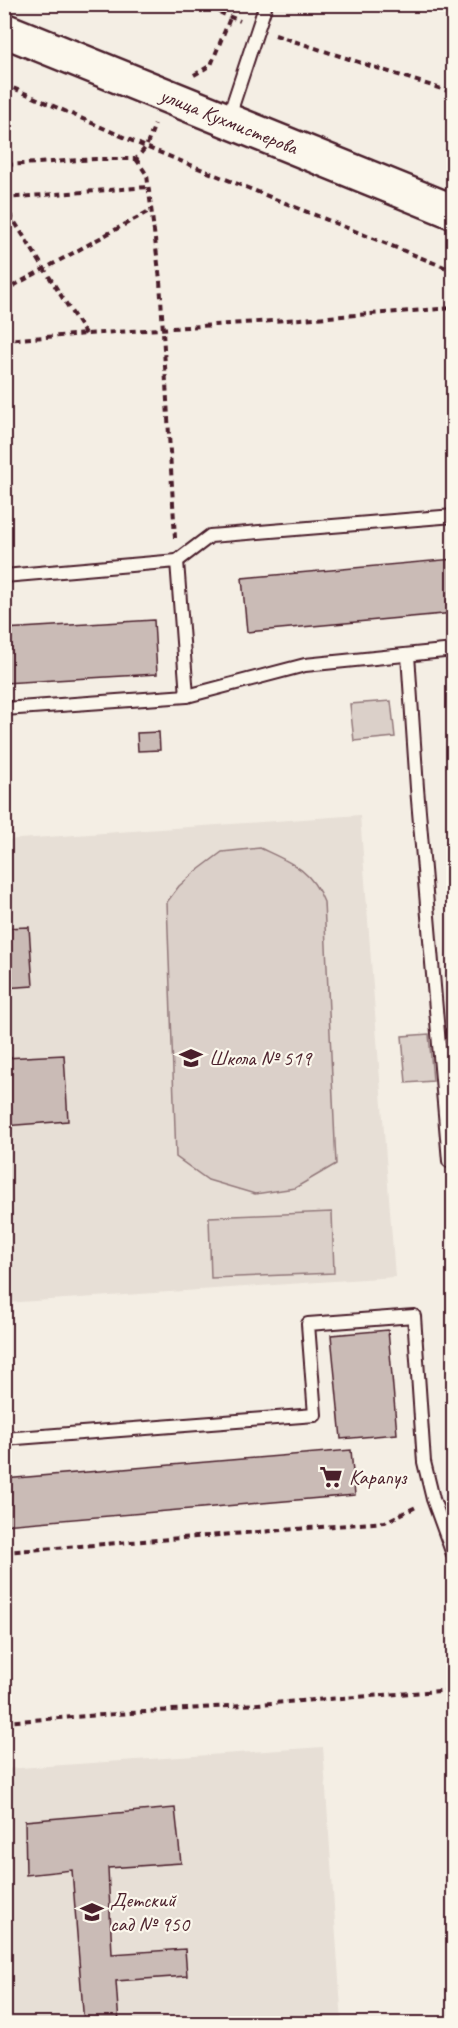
<svg xmlns="http://www.w3.org/2000/svg" width="458" height="2028" font-family="Caveat,sans-serif">
<rect width="100%" height="100%" fill="#f4eee4"/>
<filter id="ink" filterUnits="userSpaceOnUse"><feTurbulence type="fractalNoise" baseFrequency=".0167" numOctaves="2"/><feDisplacementMap in="SourceGraphic" scale="12" xChannelSelector="R" yChannelSelector="G"/><feConvolveMatrix kernelMatrix="1 2 1 2 8 2 1 2 1" color-interpolation-filters="sRGB"/></filter>
<g filter="url(#ink)">
<!-- built -->
<g fill="#e7dfd6">
<polygon points="360,815 395,1277 5,1303 5,840"/>
<polygon points="323,1747 342,2023 5,2024 5,1769"/>
</g>
<!-- green -->
<g fill="#dbd0c9" stroke="#92787a" stroke-width="1.5">
<polygon points="391,701 395,737 354,741 350,704"/>
<path d="M260,848c30,14 51,21 64,54l12,262 -41,24 -40,6 -47,-14 -32,-23 -9,-255 12,-16 15,-13 28,-21z"/>
<polygon points="429,1034 433,1081 406,1083 402,1036"/>
<polygon points="332,1212 334,1273 211,1278 209,1217"/>
</g>
<!-- building -->
<g fill="#cabbb6" stroke="#4a1f2b" stroke-width="1.5">
<polygon points="454,559 454,613 247,632 242,578"/>
<polygon points="154,620 157,674 4,683 4,629"/>
<polygon points="159,732 160,750 138,751 137,733"/>
<polygon points="29,927 33,986 4,988 4,928"/>
<polygon points="64,1055 68,1121 4,1126 4,1058"/>
<polygon points="388,1330 397,1434 341,1439 331,1335"/>
<polygon points="351,1450 355,1495 4,1525 4,1479"/>
<polygon points="175,1808 181,1863 108,1868 112,1954 185,1949 187,1976 116,1981 119,2024 84,2024 72,1870 26,1875 25,1821"/>
</g>
<g fill="none" stroke-linecap="round" stroke-linejoin="round">
<!-- service casing -->
<g stroke="#4a1f2b" stroke-width="16">
<g id="service">
<polyline points="228,119 266,4"/>
<polyline points="4,576 177,561 210,536 454,516"/>
<polyline points="408,655 417,788 449,1161 454,1160"/>
<polyline points="187,696 305,665 454,650"/>
<polyline points="4,709 187,696 177,561"/>
<polyline points="4,1439 315,1415 308,1324 414,1316 424,1462 433,1499 454,1557"/>
</g>
</g>
<!-- secondary casing -->
<g stroke="#4a1f2b" stroke-width="38">
<polyline id="secondary" points="4,30 454,212"/>
</g>
<!-- path -->
<g stroke="#4a1f2b" stroke-width="4" stroke-dasharray="6 4.5" stroke-linecap="butt">
<polyline points="200,4 240,21"/>
<polyline points="275,35 454,93"/>
<polyline points="194,75 211,65 230,18"/>
<polyline points="4,84 146,147 454,271"/>
<polyline points="4,157 7,165 4,174"/>
<polyline points="136,159 147,175 160,280 175,538"/>
<polyline points="7,165 96,159 136,159 146,147 155,124"/>
<polyline points="4,198 148,187"/>
<polyline points="4,205 86,335"/>
<polyline points="4,226 14,221"/>
<polyline points="4,291 151,210"/>
<polyline points="4,340 454,308"/>
<polyline points="4,1552 385,1522 416,1507"/>
<polyline points="4,1722 454,1690"/>
</g>
<!-- service -->
<use href="#service" stroke="#fbf7ec" stroke-width="12"/>
<!-- secondary -->
<use href="#secondary" stroke="#fbf7ec" stroke-width="33"/>
</g>
</g>
<!-- icons -->
<defs>
<g id="school-bare" transform="scale(1.8)"><path d="M0-5L7-2L0 1L-7-2ZM-4 1L0 2.5L4 1V4Q0 6-4 4Z" fill="#4a1f2b" stroke="#fbf7ec" stroke-width="2.5" paint-order="stroke"/></g>
<g id="supermarket-bare" transform="scale(1.8)"><path d="M-6-5.5h2.5l.6 2H6L4.5 2H-2.5L-4.4-4H-6ZM-1.5 3.2a1.3 1.3 0 1 0 .1 0ZM3 3.2a1.3 1.3 0 1 0 .1 0Z" fill="#4a1f2b" stroke="#fbf7ec" stroke-width="2.5" paint-order="stroke"/></g>
</defs>
<g fill-rule="evenodd">
<use href="#school-bare" x="191" y="1058"/>
<use href="#supermarket-bare" x="331" y="1477"/>
<use href="#school-bare" x="92" y="1912"/>
</g>
<g text-anchor="middle" stroke-width="4.5" stroke-linejoin="round" paint-order="stroke">
<!-- street labels -->
<g font-size="21" fill="#4a1f2b" stroke="#fbf7ec">
<text transform="translate(229 121) rotate(22)" y="7">улица Кухмистерова</text>
</g>
<!-- poi labels -->
<g font-size="21" fill="#4a1f2b" stroke="#fbf7ec" text-anchor="start">
<text x="209" y="1065">Школа № 519</text>
<text x="349" y="1484">Карапуз</text>
<text x="110" y="1907">Детский<tspan x="110" dy="24">сад № 950</tspan></text>
</g>
</g>
<!-- margin -->
<rect width="458" height="2028" fill="none" stroke="#fbf7ec" stroke-width="24"/>
<rect x="12" y="12" width="434" height="2004" fill="none" stroke="#4a1f2b" stroke-width="2" filter="url(#ink)"/>
</svg>
